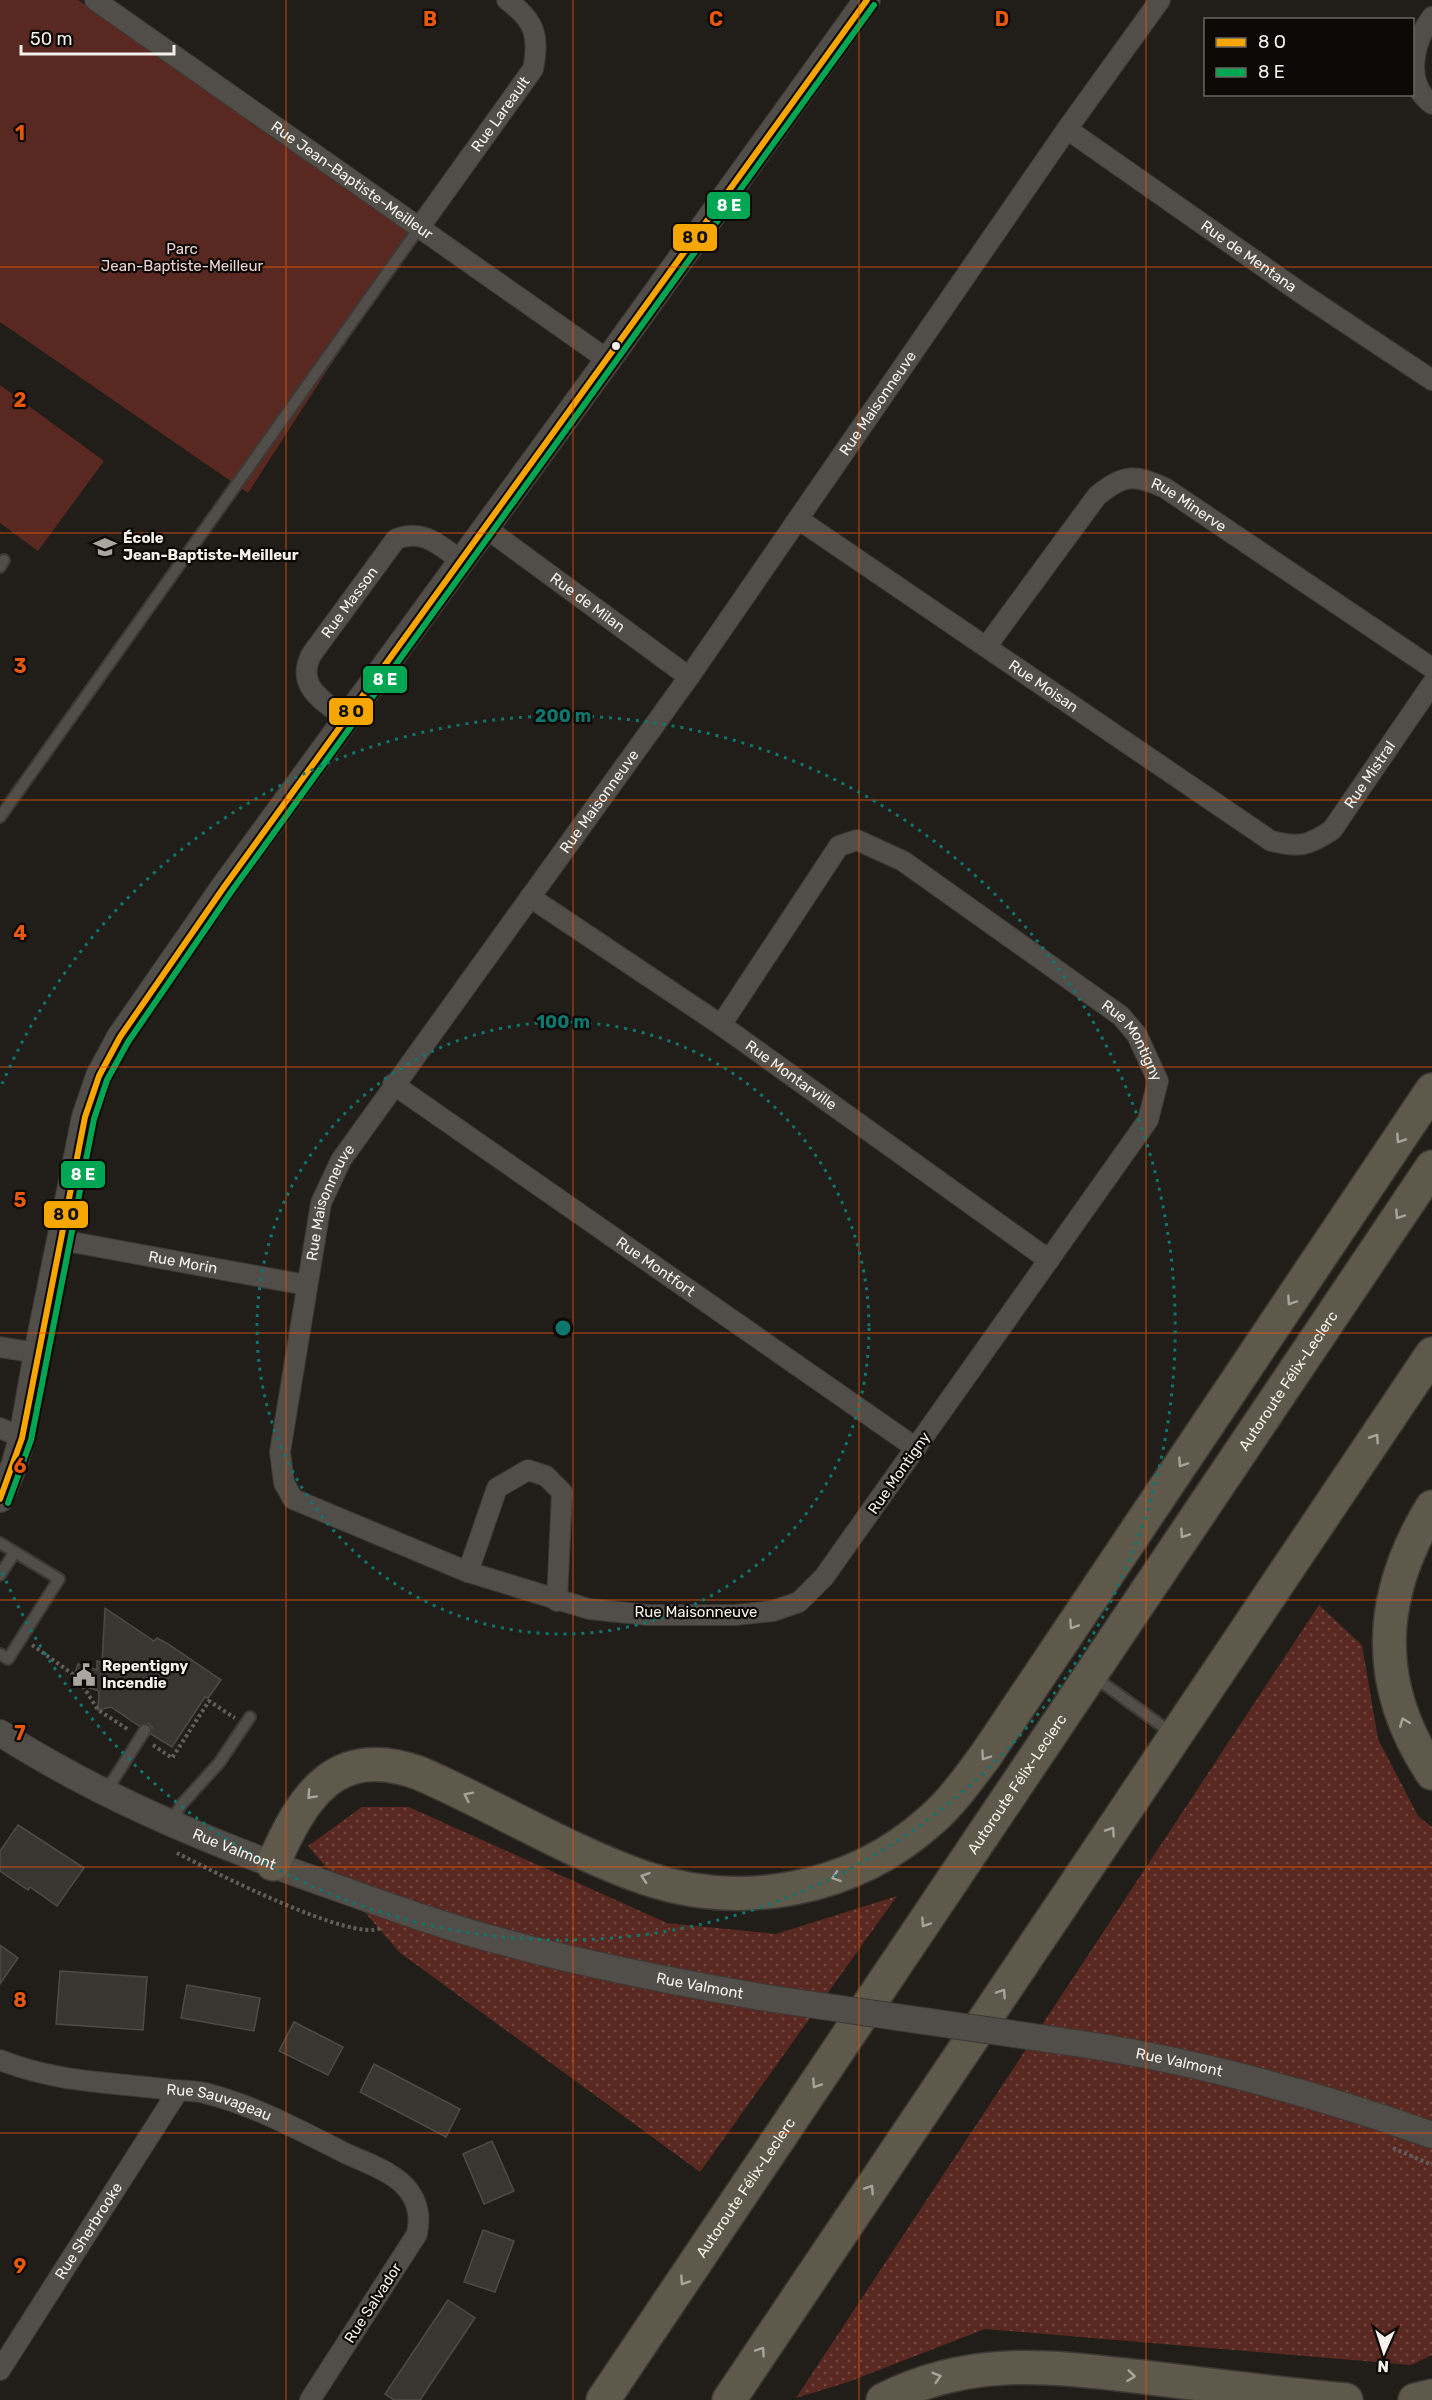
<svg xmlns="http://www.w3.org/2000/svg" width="1432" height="2400" font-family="Rubik,sans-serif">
<defs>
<pattern id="grass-dots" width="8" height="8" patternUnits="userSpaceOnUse" patternTransform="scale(1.5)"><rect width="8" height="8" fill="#592921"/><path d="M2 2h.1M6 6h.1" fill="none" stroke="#714841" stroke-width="1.8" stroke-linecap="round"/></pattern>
</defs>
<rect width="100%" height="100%" fill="#211d18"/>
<!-- grass -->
<g fill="url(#grass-dots)">
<polygon points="1319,1605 1362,1645 1378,1739 1418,1816 1432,1827 1432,2355 1411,2365 985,2329 848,2382 796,2398"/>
<polygon points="362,1807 409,1807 667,1923 776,1934 897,1896 700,2172 399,1952 308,1846"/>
</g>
<!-- park -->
<g fill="#592921">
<polygon points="0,0 78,0 419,228 248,493 0,322"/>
<polygon points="0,385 104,461 38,551 0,523"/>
</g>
<!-- building -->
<g fill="#393531" stroke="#4e4a46" stroke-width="1.5">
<polygon points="105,1608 154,1641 157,1638 168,1644 221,1680 208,1698 205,1697 172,1747 151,1734 152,1727 148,1723 139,1726 111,1707 98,1710 99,1691 72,1682 78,1664 97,1670 97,1661 102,1662"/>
<polygon points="18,1825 84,1868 57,1906 30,1887 28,1890 0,1871 0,1851"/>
<polygon points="0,1945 18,1958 0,1984"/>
<polygon points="60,1971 147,1977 143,2030 56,2024"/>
<polygon points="187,1985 260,1998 254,2031 181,2018"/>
<polygon points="294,2022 343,2047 328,2075 279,2051"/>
<polygon points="374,2064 460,2109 446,2137 360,2092"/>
<polygon points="492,2141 514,2191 484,2204 463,2154"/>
<polygon points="483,2230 514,2241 495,2292 464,2282"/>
<polygon points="448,2300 475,2318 420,2400 394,2400 385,2394"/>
</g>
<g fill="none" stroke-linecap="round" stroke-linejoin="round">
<!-- service casing -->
<g stroke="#3c3935" stroke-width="14">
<g id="service">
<polyline points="0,567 4,560"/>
<polyline points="0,817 419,228"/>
<polyline points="0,1543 59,1579 8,1659 0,1654"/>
<polyline points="0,1575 15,1552"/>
<polyline points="1093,1676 1173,1734"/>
<polyline points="105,1793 145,1730"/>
<polyline points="171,1822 181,1805 219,1763 250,1717"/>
</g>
</g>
<!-- minor casing -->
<g stroke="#3c3935" stroke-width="22">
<g id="minor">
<path id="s1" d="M95,0l513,360"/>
<path d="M1432,17c-18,24 -29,66 0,87"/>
<path id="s2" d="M1067,129l234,164 131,87"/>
<path id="s3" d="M419,228l114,-159c7,-34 1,-49 -26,-69"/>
<path id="s4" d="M798,519l473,322c28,7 37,5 61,-11l100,-146"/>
<path id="s5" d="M486,528l203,149"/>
<path id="s6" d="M986,647l111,-151c26,-22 38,-22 68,-8l267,180"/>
<path id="s7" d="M347,720c-22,-19 -52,-32 -36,-65l85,-116c28,-10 42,5 64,21"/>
<path id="s8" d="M530,897l191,128 328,235"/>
<path id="s9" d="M721,1025l118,-179 18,-6 46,21 218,155 16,19 21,46 -10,39 -324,457 -25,25 -26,9 -38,4h-87l-59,-6 -121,-37 -175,-73 -9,-16 -4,-31 41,-249 20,-43 348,-483 378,-548 93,-129"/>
<path id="s10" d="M393,1084l523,364"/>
<path id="s11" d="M61,1240l245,45"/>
<polyline points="0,1347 37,1353"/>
<polyline points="0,1428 22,1438"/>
<polyline points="468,1572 497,1488 528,1470 546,1476 562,1492 557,1601"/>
<path id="s12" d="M0,2060c55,22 107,22 165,29 13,2 28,1 40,4 51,13 96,38 142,61 20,9 49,19 62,37 10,14 11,27 8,43l-107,166"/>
<path id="s13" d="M0,2370l178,-279"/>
</g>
</g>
<!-- tertiary casing -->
<g stroke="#3c3935" stroke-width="28">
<g id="tertiary">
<polyline points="0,1499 14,1466 22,1438 37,1353 85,1117 99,1076 120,1037 224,887 608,360 867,0"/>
<path id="s14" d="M0,1733c96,61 197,104 304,143 68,24 136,50 207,68 86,23 174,40 262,55"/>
<path id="s15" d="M1075,2043c123,18 241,51 357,92"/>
</g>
</g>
<!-- motorway casing -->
<g stroke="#3c3935" stroke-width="36">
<g id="motorway">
<path d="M1432,1507c-55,90 -59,177 0,266"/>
<path d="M273,1864c30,-68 62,-121 146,-91 76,33 148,78 226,105 98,33 208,12 285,-57 22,-19 38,-42 56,-66l446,-665"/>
<path id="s16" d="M603,2400l829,-1233"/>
<polyline points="729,2400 1432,1354"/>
<path d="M883,2400c90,-46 172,-33 268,-22 65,8 130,16 195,22"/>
<polyline points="1415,2400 1432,2396"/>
</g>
</g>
<!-- path -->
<g stroke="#605e5a" stroke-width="4" stroke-dasharray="3 3" stroke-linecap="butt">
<polyline points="32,1645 74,1675"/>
<polyline points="83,1686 98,1710 129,1730"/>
<polyline points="153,1745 172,1758 209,1701 235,1718"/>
<path d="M177,1853c33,17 175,90 204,75"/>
<polyline points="1393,2148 1432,2165"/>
</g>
<!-- service -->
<use href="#service" stroke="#514d49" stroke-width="10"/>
<!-- minor -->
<use href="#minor" stroke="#514d49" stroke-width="20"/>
<!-- tertiary -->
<use href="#tertiary" stroke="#514d49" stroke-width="26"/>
<!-- motorway -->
<use href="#motorway" stroke="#5e594b" stroke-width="33"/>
<!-- tertiary-bridge casing -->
<g stroke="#3c3935" stroke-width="28" stroke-linecap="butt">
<polyline id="tertiary-bridge" points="773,1999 1075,2043"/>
</g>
<!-- tertiary-bridge -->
<use href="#tertiary-bridge" stroke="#514d49" stroke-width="26"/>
<!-- bus-1 casing -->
<g stroke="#0b0805" stroke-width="10">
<polyline id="bus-1" points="0,1499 22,1438 85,1117 99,1076 120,1037 224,887 867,0"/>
</g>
<!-- bus-2 casing -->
<g stroke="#0b0805" stroke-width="10">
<polyline id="bus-2" points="8,1503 31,1440 94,1119 107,1080 128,1042 231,892 874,5"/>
</g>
<!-- bus-1 -->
<use href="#bus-1" stroke="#f7a600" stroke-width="6"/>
<!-- bus-2 -->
<use href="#bus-2" stroke="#00a651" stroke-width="6"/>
</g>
<!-- one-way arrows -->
<defs><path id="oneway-chevron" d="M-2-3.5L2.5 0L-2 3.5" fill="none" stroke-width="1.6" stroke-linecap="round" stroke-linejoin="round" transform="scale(1.5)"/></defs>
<g stroke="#aaa49a">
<use href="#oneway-chevron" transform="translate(1400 1139) rotate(124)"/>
<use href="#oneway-chevron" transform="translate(1399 1215) rotate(124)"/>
<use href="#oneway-chevron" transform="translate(1291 1301) rotate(124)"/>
<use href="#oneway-chevron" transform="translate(1375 1438) rotate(-56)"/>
<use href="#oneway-chevron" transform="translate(1182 1463) rotate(124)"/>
<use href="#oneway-chevron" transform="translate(1184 1534) rotate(124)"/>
<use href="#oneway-chevron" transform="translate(1073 1625) rotate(124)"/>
<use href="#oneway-chevron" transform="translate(1404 1722) rotate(-111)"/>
<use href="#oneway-chevron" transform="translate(985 1756) rotate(125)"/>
<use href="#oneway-chevron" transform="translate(311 1795) rotate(133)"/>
<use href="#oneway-chevron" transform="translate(468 1796) rotate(-154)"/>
<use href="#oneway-chevron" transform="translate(1111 1831) rotate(-56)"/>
<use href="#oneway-chevron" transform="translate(645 1877) rotate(-161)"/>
<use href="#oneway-chevron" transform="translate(836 1877) rotate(161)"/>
<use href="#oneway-chevron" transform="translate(925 1923) rotate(124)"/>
<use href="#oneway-chevron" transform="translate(1002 1993) rotate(-56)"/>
<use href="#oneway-chevron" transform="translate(816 2084) rotate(124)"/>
<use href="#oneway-chevron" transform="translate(870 2189) rotate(-56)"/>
<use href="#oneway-chevron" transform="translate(684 2281) rotate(124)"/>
<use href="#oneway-chevron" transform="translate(761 2351) rotate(-56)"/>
<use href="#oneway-chevron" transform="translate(1131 2376) rotate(7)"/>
<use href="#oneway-chevron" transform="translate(937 2377) rotate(-17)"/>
</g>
<!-- grid -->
<path fill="none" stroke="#e8590c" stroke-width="1.5" stroke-opacity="0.55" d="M286,0v2400M573,0v2400M859,0v2400M1146,0v2400M0,267h1432M0,533h1432M0,800h1432M0,1067h1432M0,1333h1432M0,1600h1432M0,1867h1432M0,2133h1432"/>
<!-- distance rings -->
<g fill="none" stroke="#0f766e" stroke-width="3" stroke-dasharray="3 6">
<circle cx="563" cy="1328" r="306"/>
<path d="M2 1084A612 612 0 1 1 2 1572"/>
</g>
<!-- icons -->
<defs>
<g id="school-bare" transform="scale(1.8)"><path d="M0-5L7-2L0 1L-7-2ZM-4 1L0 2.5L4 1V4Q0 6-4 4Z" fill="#aba6a0" stroke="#0b0805" stroke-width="2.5" paint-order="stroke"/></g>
<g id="civic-bare" transform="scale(1.8)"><path d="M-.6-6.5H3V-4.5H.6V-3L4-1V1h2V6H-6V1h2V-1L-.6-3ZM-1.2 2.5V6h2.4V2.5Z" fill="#aba6a0" stroke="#0b0805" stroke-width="2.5" paint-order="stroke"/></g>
</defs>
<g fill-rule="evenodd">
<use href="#school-bare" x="105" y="547"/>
<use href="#civic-bare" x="84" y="1675"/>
</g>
<!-- markers -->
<circle fill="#f5f0e9" stroke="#0b0805" stroke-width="2" cx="616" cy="346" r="5"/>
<g text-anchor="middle" stroke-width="4.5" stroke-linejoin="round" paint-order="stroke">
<!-- street labels -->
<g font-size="15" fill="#f5f0e9" stroke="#0b0805">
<text dy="5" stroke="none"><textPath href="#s3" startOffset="140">Rue Lareault</textPath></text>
<text dy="5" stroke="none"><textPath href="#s1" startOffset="314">Rue Jean-Baptiste-Meilleur</textPath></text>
<text dy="5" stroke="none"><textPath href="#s2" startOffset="222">Rue de Mentana</textPath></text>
<text dy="5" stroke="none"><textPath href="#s9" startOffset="3068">Rue Maisonneuve</textPath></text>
<text dy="5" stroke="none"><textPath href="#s6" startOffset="291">Rue Minerve</textPath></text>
<text dy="5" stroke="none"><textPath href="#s7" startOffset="148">Rue Masson</textPath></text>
<text dy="5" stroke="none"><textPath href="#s5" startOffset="126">Rue de Milan</textPath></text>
<text dy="5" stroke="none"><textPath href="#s4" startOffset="297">Rue Moisan</textPath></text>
<text dy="5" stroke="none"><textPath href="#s4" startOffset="704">Rue Mistral</textPath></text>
<text dy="5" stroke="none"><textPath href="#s9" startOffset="2582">Rue Maisonneuve</textPath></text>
<text dy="5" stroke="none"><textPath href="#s9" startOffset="578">Rue Montigny</textPath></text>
<text dy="5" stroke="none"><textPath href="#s8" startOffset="316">Rue Montarville</textPath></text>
<text dy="5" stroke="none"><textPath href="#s9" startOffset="2096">Rue Maisonneuve</textPath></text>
<text dy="5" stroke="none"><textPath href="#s11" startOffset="124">Rue Morin</textPath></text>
<text dy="5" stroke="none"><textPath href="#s10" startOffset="320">Rue Montfort</textPath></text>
<text dy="5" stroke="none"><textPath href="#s16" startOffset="1228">Autoroute Félix-Leclerc</textPath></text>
<text transform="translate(899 1473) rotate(-55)" y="5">Rue Montigny</text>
<text x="696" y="1617">Rue Maisonneuve</text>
<text dy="5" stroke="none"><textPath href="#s16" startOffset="742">Autoroute Félix-Leclerc</textPath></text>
<text dy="5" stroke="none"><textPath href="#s14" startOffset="262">Rue Valmont</textPath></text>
<text dy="5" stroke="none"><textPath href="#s14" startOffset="748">Rue Valmont</textPath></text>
<text dy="5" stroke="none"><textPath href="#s15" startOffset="106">Rue Valmont</textPath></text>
<text dy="5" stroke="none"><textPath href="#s12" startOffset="224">Rue Sauvageau</textPath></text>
<text dy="5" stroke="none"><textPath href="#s16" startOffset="256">Autoroute Félix-Leclerc</textPath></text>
<text dy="5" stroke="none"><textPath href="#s13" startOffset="165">Rue Sherbrooke</textPath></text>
<text transform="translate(373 2303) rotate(-57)" y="5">Rue Salvador</text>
</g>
<!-- park labels -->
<g font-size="15" fill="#edd3ce" stroke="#0b0805">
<text x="182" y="254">Parc<tspan x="182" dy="17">Jean-Baptiste-Meilleur</tspan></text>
</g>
<!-- poi labels -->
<g font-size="15" font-weight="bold" fill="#f5f0e9" stroke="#0b0805" text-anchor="start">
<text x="123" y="543">École<tspan x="123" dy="17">Jean-Baptiste-Meilleur</tspan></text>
<text x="102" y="1671">Repentigny<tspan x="102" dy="17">Incendie</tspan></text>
</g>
</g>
<g font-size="20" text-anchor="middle" font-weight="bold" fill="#e8590c" stroke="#0b0805" stroke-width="4.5" stroke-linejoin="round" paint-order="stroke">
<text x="430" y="26">B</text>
<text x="716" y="26">C</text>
<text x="1002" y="26">D</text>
<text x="20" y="140">1</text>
<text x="20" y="407">2</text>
<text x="20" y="673">3</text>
<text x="20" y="940">4</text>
<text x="20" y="1207">5</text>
<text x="20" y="1473">6</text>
<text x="20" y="1740">7</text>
<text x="20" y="2007">8</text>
<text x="20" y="2273">9</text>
</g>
<circle cx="563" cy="1328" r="9" fill="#0f766e" stroke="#0b0805" stroke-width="3"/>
<g font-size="18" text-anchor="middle" font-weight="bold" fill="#0f766e" stroke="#0b0805" stroke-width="4.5" stroke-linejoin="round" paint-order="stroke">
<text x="563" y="722">200 m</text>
<text x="563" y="1028">100 m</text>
</g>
<g stroke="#0b0805" stroke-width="2">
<rect x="706" y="191" width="45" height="29" rx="6" fill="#00a651"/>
<rect x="672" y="223" width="46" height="29" rx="6" fill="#f7a600"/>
<rect x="362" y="665" width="46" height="29" rx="6" fill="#00a651"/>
<rect x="328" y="697" width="46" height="29" rx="6" fill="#f7a600"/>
<rect x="60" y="1160" width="46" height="29" rx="6" fill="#00a651"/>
<rect x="43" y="1200" width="46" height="29" rx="6" fill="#f7a600"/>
</g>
<g font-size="16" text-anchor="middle" font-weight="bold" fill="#fff">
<text x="729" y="211">8 E</text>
<text x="385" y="685">8 E</text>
<text x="83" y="1180">8 E</text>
</g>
<g font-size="16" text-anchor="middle" font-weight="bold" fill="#111">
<text x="695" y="243">8 O</text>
<text x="351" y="717">8 O</text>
<text x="66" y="1220">8 O</text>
</g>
<!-- legend -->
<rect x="1204" y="18" width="210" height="78" fill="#0b0805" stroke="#696560" stroke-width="1.5"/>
<rect x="1216" y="38" width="30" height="9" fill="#f7a600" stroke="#696560" stroke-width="1.5"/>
<text x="1258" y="48" font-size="18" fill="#f5f0e9">8 O</text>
<rect x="1216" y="68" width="30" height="9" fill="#00a651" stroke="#696560" stroke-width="1.5"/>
<text x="1258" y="78" font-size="18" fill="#f5f0e9">8 E</text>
<!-- north arrow -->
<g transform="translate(1384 2352) rotate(183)" stroke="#0b0805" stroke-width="4.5" paint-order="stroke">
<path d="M0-4.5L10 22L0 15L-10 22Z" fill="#f5f0e9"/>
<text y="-9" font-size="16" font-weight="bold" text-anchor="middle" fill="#f5f0e9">N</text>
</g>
<!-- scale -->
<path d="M21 45v9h153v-9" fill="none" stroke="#f5f0e9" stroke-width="3"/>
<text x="30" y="45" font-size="18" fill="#f5f0e9" stroke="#0b0805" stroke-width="4.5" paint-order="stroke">50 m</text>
</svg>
